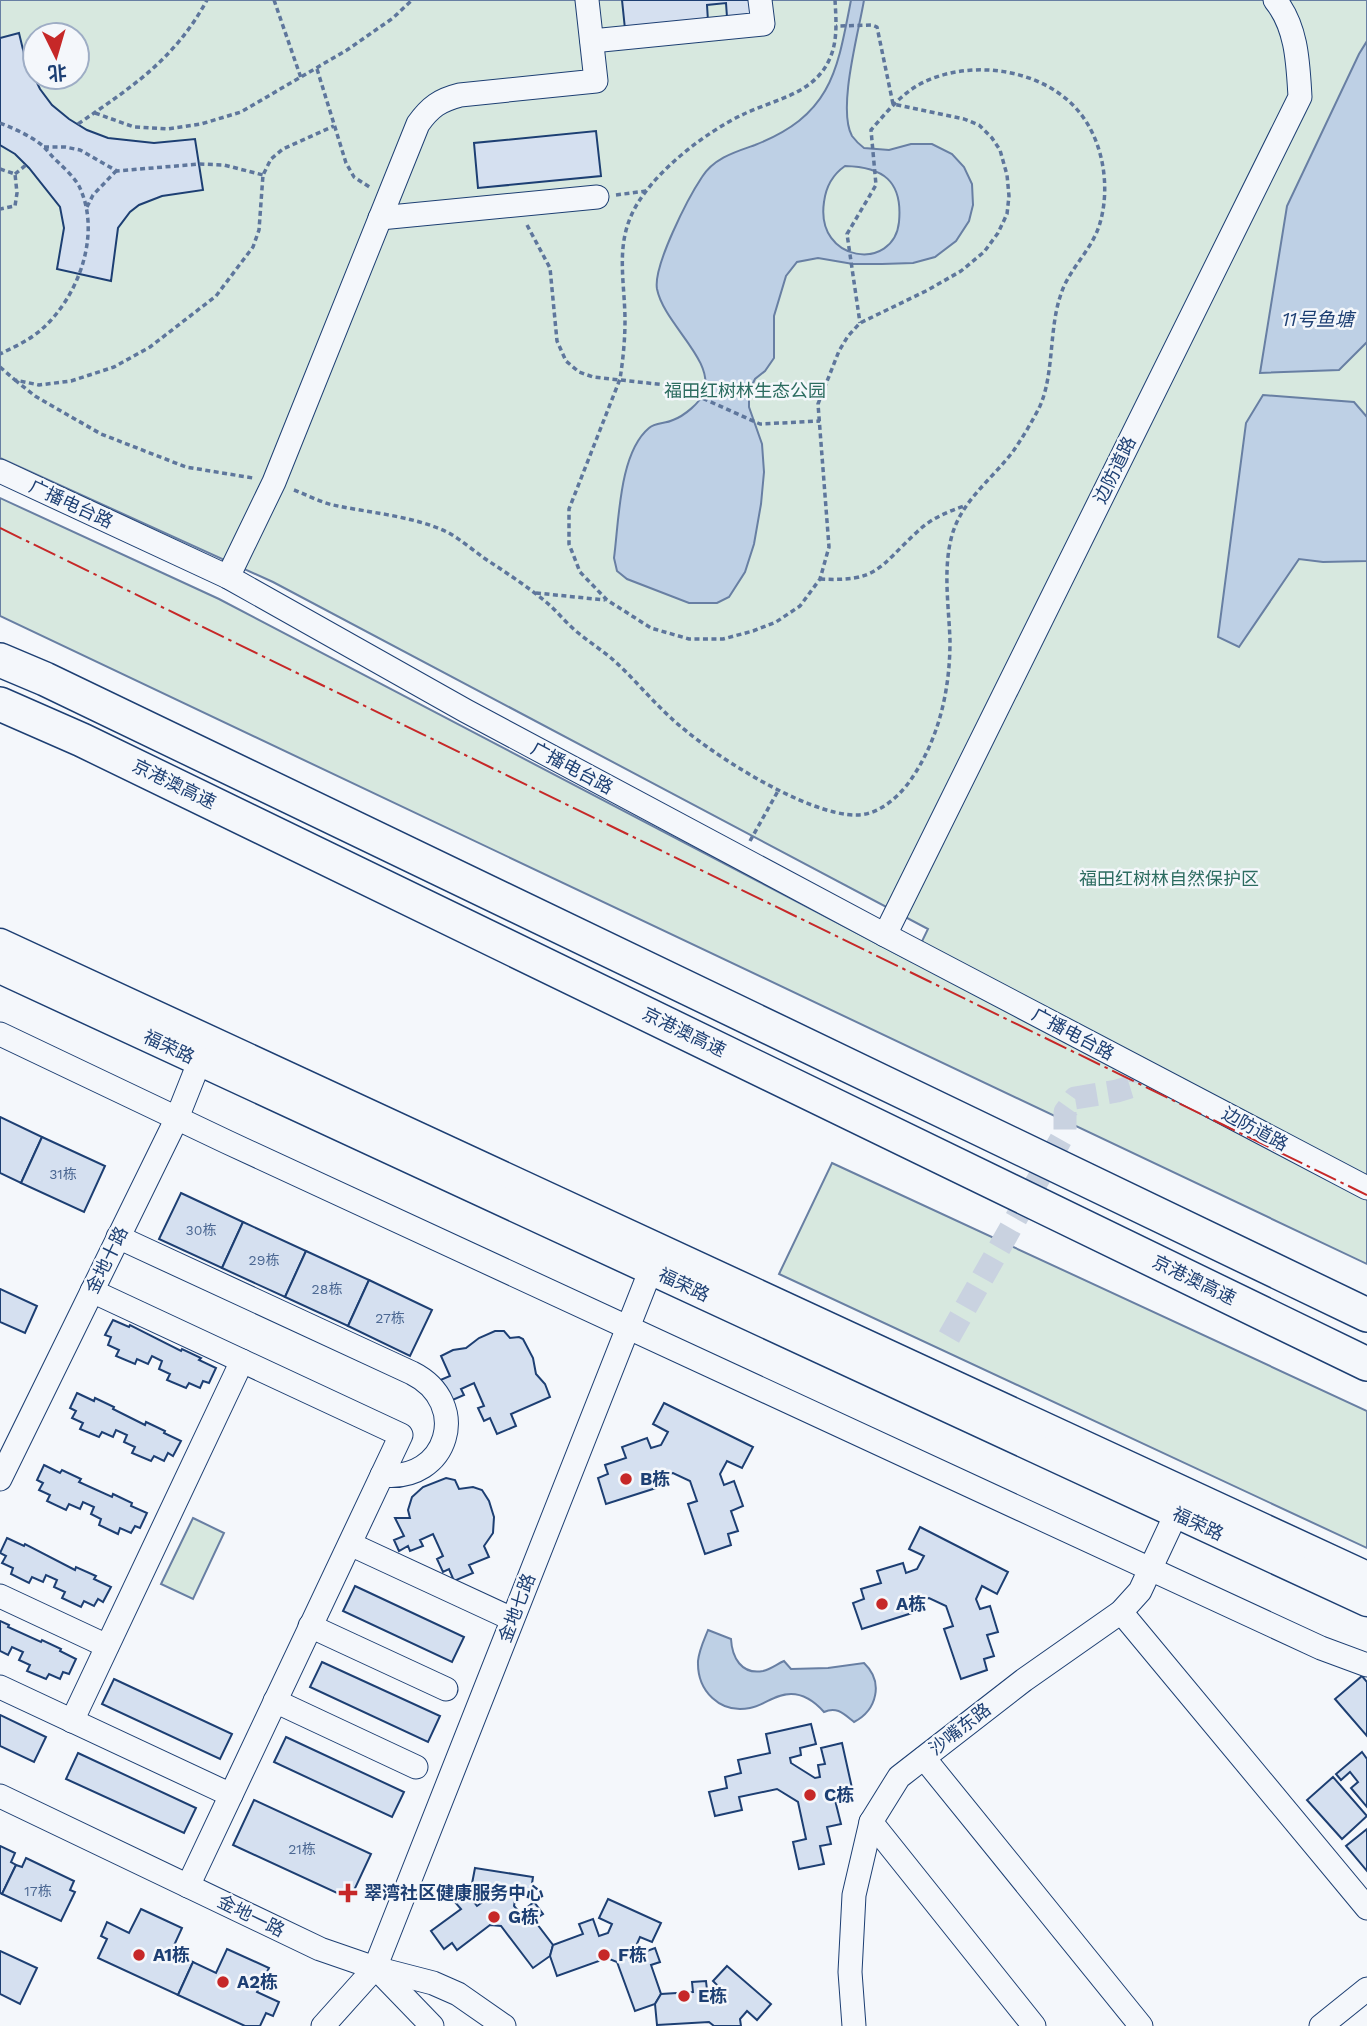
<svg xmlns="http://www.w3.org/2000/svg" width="1367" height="2026" font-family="'Work Sans','Noto Sans SC',sans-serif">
<rect width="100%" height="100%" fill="#f4f7fb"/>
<!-- green -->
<g fill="#d7e8df" stroke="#687fa3" stroke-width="2" fill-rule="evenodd">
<path d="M0,0h1367v1264l-1367,-648v-118l219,101 693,363 16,-33 -655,-347 -273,-124zM35,35h42v42h-42z"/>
<polygon points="832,1163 1367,1411 1367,1548 779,1274"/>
<polygon points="193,1518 224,1533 193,1599 161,1584"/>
</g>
<!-- water -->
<g fill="#bed0e5" stroke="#687fa3" stroke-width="2" fill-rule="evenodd">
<path d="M851,0h13c-5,31 -27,109 -12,136 3,4 8,9 12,12l25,2 22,-6h21l20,10 12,13 8,17 1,21 -4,16 -13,20 -21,16 -22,6 -31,1h-29l-35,-6 -21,4 -11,14 -12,40v42l-9,13 -10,8 -6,13v15l13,37 2,28 -3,32 -7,40 -9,28 -16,25 -12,6h-28l-62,-24 -10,-8 -3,-13c5,-37 5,-105 35,-130 6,-6 16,-4 24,-8 11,-4 27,-17 31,-28 11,-32 -40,-68 -47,-103 -4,-23 31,-91 45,-112 12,-19 33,-25 53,-32 76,-30 82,-72 96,-145zM845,166c37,1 58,14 54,56 -5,50 -84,41 -75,-20 2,-16 8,-27 21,-36z"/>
<polygon points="1367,41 1367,342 1339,370 1260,373 1287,206 1359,54"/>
<polygon points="1263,395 1354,402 1367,417 1367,561 1323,562 1299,559 1239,647 1218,637 1246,423"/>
<path d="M708,1630l23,9c1,18 10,36 32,32 8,-2 14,-7 21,-10l7,8 37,-1 36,-5c20,19 13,47 -10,59 -10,-8 -17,-16 -30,-10 -8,-9 -20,-18 -33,-18 -16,0 -26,11 -41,14 -30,6 -53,-17 -52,-47 1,-11 6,-21 10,-31z"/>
</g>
<!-- building -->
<g fill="#d5e0f0" stroke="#1d3f73" stroke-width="2">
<polygon points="622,0 752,0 753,15 727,17 726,3 707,5 708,21 625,29"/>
<polygon points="19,33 25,58 40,89 52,105 69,119 87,130 108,138 154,143 195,139 203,190 162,196 139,205 130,212 118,228 111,281 57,269 64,228 60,207 29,168 15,154 0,145 0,38"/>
<polygon points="596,131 601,176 478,188 474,143"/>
<polygon points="0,1117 42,1137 21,1183 0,1173"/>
<polygon points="42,1137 105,1166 84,1212 21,1183"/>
<polygon points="181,1193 243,1222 222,1268 159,1239"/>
<polygon points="243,1222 306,1251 285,1297 222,1268"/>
<polygon points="306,1251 369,1280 348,1326 285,1297"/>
<polygon points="369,1280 432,1310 410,1356 348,1326"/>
<polygon points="0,1289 37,1306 25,1333 0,1322"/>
<polygon points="113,1320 129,1327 130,1325 181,1351 182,1349 201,1358 199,1360 216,1368 209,1383 203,1381 200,1388 189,1383 186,1388 167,1380 170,1374 159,1369 162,1361 152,1356 148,1364 137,1359 135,1364 116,1356 119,1350 108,1345 111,1337 105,1335"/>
<polygon points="495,1331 504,1331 510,1338 519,1337 523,1339 533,1358 536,1374 545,1384 550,1397 511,1414 516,1426 497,1434 490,1418 484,1421 478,1408 484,1406 474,1383 461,1389 464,1395 448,1402 438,1381 450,1376 441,1356 453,1350 466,1348 479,1338"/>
<polygon points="77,1393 94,1401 95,1398 114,1407 113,1409 145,1425 146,1422 165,1431 164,1433 181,1441 173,1456 168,1453 164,1461 154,1456 151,1461 132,1453 135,1447 124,1442 127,1435 116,1430 113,1437 102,1432 99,1437 80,1429 83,1423 72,1418 76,1411 70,1408"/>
<polygon points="664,1403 753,1447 742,1468 727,1461 720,1474 724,1485 734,1481 743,1506 731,1511 738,1531 728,1534 731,1545 705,1554 688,1504 697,1501 690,1481 673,1473 653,1479 656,1488 606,1504 598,1478 608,1474 605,1465 626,1458 622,1447 647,1438 651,1448 661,1445 668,1432 653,1424"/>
<polygon points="44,1465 60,1473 62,1470 81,1479 79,1482 112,1497 113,1494 132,1503 131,1506 147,1513 140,1528 135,1526 131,1533 120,1528 118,1534 99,1525 101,1519 91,1514 94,1507 83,1502 80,1509 69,1504 66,1510 47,1501 50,1495 39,1490 43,1483 37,1480"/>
<polygon points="446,1478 455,1480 459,1489 473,1487 482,1490 489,1501 494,1517 493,1533 484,1546 489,1557 469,1565 473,1573 454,1581 449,1569 443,1572 437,1559 443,1556 433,1534 420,1540 423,1546 410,1551 408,1546 399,1551 394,1540 404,1536 395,1518 410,1518 408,1510 412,1497 423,1487"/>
<polygon points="920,1527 1008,1572 997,1594 982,1586 976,1599 980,1609 990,1606 998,1632 987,1635 994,1656 984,1659 987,1670 961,1679 944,1629 953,1626 946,1606 929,1598 909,1604 912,1613 862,1629 853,1603 864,1599 861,1589 881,1583 877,1571 903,1563 906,1573 917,1569 924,1556 909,1549"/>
<polygon points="7,1538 24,1546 25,1544 75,1570 76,1567 96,1576 94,1579 111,1587 103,1602 98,1599 94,1606 84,1601 81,1607 62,1598 65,1592 54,1587 57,1580 46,1575 43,1582 32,1577 29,1583 11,1574 13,1568 2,1563 6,1556 0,1553"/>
<polygon points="355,1586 464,1637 452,1662 343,1611"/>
<polygon points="0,1621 9,1625 8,1627 41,1642 42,1640 61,1649 60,1651 76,1659 69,1674 63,1672 60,1679 49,1674 46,1679 27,1671 30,1665 19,1660 23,1652 12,1647 8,1655 0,1651"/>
<polygon points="322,1662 440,1716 428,1742 310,1687"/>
<polygon points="1362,1676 1367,1682 1367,1736 1335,1699"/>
<polygon points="114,1679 232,1734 220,1759 102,1704"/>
<polygon points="0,1715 46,1737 34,1762 0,1746"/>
<polygon points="811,1724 816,1744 800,1748 801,1755 790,1758 791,1763 815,1778 820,1777 818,1765 825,1764 821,1748 842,1743 852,1788 833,1792 841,1824 827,1827 831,1844 820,1846 824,1864 799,1869 793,1842 806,1839 798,1802 777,1789 739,1797 742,1810 715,1816 709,1792 727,1788 725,1777 741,1773 738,1760 770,1753 766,1734"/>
<polygon points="286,1737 404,1792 392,1817 274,1762"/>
<polygon points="1362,1752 1367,1759 1367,1807 1351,1788 1358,1782 1350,1772 1341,1780 1336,1774"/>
<polygon points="78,1753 196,1808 184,1833 66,1779"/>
<polygon points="1333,1777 1367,1816 1342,1839 1307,1800"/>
<polygon points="254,1800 371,1854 350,1899 233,1845"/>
<polygon points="1367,1829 1367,1871 1346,1846"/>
<polygon points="0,1846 15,1853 11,1862 16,1865 2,1894 0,1893"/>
<polygon points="26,1858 74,1881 70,1890 75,1892 61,1921 2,1894 16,1865 22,1867"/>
<polygon points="475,1868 533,1877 530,1897 516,1895 514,1906 520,1913 534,1902 543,1914 534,1920 553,1945 550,1956 533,1968 501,1926 490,1925 457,1950 452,1943 444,1949 431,1931 461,1909 454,1901 466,1892 477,1906 484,1901 485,1891 471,1889"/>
<polygon points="608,1899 661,1923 652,1942 640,1937 636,1946 639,1954 655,1948 660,1962 651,1965 661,1994 655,2004 635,2011 617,1962 607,1958 557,1976 550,1956 553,1945 583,1934 579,1924 593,1919 599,1936 608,1933 612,1924 599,1918"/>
<polygon points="141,1909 182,1928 171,1952 193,1962 178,1995 98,1958 107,1939 101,1936 107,1922 129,1933"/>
<polygon points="227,1949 269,1968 257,1992 279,2002 273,2016 266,2013 260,2026 245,2026 178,1995 193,1962 216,1973"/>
<polygon points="0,1951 37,1968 20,2004 0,1994"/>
<polygon points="727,1966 771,2004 757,2020 747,2011 740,2019 741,2026 714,2026 709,2022 657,2025 655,2004 661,1994 693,1992 692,1982 706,1981 708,1999 717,1998 723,1991 713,1981"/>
</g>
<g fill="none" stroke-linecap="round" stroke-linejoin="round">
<!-- minor-tunnel -->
<polyline stroke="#c9d2e0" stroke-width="23" stroke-dasharray="23 11" stroke-linecap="butt" points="949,1337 1065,1132 1065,1112 1075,1098 1117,1091 1140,1084 1142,1070"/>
<!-- minor casing -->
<g stroke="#1d3f73" stroke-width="25">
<g id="minor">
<polyline points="592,41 763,24 760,0"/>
<polyline points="380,218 597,197"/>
<polyline points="0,471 228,577 466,711 885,935 1367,1188"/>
<path d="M228,577l46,-95 144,-358c12,-17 22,-24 42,-29l136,-14 -9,-81"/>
<path d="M885,935l415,-838c-2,-34 -3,-70 -25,-97"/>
<polyline points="0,1034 227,1142 1321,1648 1367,1665"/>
<path d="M118,1237l294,136c60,30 36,110 -30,102"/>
<polyline points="92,1291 401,1435 188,1886"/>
<polyline points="0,1479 177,1118 206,1045"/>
<polyline points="350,1544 512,1619"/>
<polyline points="0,1596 107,1646"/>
<polyline points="1121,1612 1367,1908"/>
<polyline points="310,1626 446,1689"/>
<polyline points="0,1687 231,1795"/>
<polyline points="275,1701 416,1767"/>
<polyline points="72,1721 242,1361"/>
<polyline points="924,1758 1141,2026"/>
<polyline points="0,1796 320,1949 375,1968 433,1983 458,1994 504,2026"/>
<polyline points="871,1822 1034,2026"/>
<polyline points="376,1968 432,2026"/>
<polyline points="323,2026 375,1968 657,1254"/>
<polyline points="854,2026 850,1972 854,1895 871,1822 899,1777 1024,1680 1121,1612 1140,1591 1183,1499"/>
<polyline points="1321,2026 1367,1989"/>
</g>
</g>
<!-- major casing -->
<g stroke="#1d3f73" stroke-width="31">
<g id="major">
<polyline points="0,943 1367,1576"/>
<polyline points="0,969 1367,1602"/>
</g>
</g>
<!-- highway casing -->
<g stroke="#1d3f73" stroke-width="36">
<g id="highway">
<polyline points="0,660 45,679 1367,1315"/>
<polyline points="0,704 82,740 1367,1364"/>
</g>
</g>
<!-- path -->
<g stroke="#5e769c" stroke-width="3.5" stroke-dasharray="5 3.5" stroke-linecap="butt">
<polyline points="274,0 301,78"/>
<path d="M835,0c1,19 3,40 -5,58 -15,36 -55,41 -86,56 -39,18 -96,62 -113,102 -15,34 -6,69 -6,105 0,19 -2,39 -5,58l-51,130v35l11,28 27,28 44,28 38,11h34l30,-8 23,-9 24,-16 20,-27 9,-32 -11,-143 21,-53 9,-15 12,-13 68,-33 33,-19 23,-19 14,-19 9,-19 2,-18 -2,-21 -7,-25 -8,-12 -13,-13 -15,-6 -71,-15 -16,-77 -5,-2 -36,1"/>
<polyline points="317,69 346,163 354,177 371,188"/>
<polyline points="95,113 134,127 168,129 201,124 241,112 347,50 393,18 412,0"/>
<path d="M0,123c15,6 31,13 43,23 5,5 9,11 15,16 7,7 16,15 21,24 23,47 0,110 -37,143 -12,11 -28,18 -42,25"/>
<path d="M78,124c54,-37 97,-65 129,-124"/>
<polyline points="44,147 65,147 80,150 117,171 199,164 224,165 263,175"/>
<polyline points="0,169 15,174 17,193 15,206 0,209"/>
<polyline points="15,174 26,165"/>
<polyline points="616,195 646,191"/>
<polyline points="87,207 93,195 116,171"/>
<polyline points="527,225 550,268 557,341 566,361 579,372 593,377 675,386 760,424 820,421"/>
<polyline points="0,367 15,380 39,385 71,381 114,367 150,347 216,296 253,247 259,230 263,175 271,159 283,149 334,126"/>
<polyline points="15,380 35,396 101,434 186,467 253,478"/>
<path d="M294,490c13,5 26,12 39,15 37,8 82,11 116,28 12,7 24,17 35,25 21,14 43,28 62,44 11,9 20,21 31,30 11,9 23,17 34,26 21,18 39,41 60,60 36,34 136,98 186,97 22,0 43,-19 55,-37 27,-40 38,-88 38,-137 -1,-33 -7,-69 1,-102 9,-38 41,-59 63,-89 9,-13 19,-30 26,-44 14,-32 9,-75 20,-109 8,-28 32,-46 40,-74 10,-34 4,-77 -17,-106 -34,-48 -112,-60 -163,-33 -20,11 -34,29 -49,46l5,55 -29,49 13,89"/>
<path d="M820,579c58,3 58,-11 97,-47 13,-13 30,-20 47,-26"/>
<polyline points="536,593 605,600"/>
<polyline points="750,841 778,791"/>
</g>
<!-- minor -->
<use href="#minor" stroke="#f4f7fb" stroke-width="23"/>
<!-- major -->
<use href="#major" stroke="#f4f7fb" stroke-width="28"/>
<!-- highway -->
<use href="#highway" stroke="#f4f7fb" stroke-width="33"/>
<!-- power -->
<polyline stroke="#c62828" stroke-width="2" stroke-dasharray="24 5 3.5 5" stroke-linecap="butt" points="0,528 1367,1195"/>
</g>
<!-- markers -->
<g fill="#c62828" stroke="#f4f7fb" stroke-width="2.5">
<circle cx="626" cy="1479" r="7"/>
<circle cx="882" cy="1604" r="7"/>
<circle cx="810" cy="1795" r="7"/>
<path d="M344.5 1882.5h7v7h7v7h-7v7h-7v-7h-7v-7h7z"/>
<circle cx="494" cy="1917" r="7"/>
<circle cx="139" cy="1955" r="7"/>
<circle cx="604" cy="1955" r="7"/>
<circle cx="223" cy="1982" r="7"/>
<circle cx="684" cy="1996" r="7"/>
</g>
<g text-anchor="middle" stroke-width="5" stroke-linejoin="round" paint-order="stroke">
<!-- number labels -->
<g font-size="14" fill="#4b6792">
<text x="63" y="1179">31栋</text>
<text x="201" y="1235">30栋</text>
<text x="264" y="1265">29栋</text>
<text x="327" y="1294">28栋</text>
<text x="390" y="1323">27栋</text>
<text x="302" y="1854">21栋</text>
<text x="38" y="1896">17栋</text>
</g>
<!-- park labels -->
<g font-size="18" fill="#2c6c60" stroke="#f4f7fb">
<text x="745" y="397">福田红树林生态公园</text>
<text x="1169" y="885">福田红树林自然保护区</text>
</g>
<!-- street labels -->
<g font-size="18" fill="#1d3f73" stroke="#f4f7fb">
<text transform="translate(1115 470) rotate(-64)" y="6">边防道路</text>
<text transform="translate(71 504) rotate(25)" y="6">广播电台路</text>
<text transform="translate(572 768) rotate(28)" y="6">广播电台路</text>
<text transform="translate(174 784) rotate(26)" y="6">京港澳高速</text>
<text transform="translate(684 1032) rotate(26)" y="6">京港澳高速</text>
<text transform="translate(1073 1034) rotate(28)" y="6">广播电台路</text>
<text transform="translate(169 1047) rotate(25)" y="6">福荣路</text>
<text transform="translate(1255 1129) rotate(28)" y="6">边防道路</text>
<text transform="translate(107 1260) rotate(-64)" y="6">金地十路</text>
<text transform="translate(1194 1280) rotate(26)" y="6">京港澳高速</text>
<text transform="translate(684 1285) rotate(25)" y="6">福荣路</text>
<text transform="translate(1198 1524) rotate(25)" y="6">福荣路</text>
<text transform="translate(517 1608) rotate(-69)" y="6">金地七路</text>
<text transform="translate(960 1729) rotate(-38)" y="6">沙嘴东路</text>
<text transform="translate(251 1916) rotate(26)" y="6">金地一路</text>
</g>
<!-- poi labels -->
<g font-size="18" font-weight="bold" fill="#1d3f73" stroke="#f4f7fb" text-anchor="start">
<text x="640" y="1485">B栋</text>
<text x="896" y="1610">A栋</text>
<text x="824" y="1801">C栋</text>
<text x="364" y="1899">翠湾社区健康服务中心</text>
<text x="508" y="1923">G栋</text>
<text x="153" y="1961">A1栋</text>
<text x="618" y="1961">F栋</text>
<text x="237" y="1988">A2栋</text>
<text x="698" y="2002">E栋</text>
</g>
<!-- water labels -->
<g font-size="19" font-style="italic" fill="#1d3f73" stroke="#f4f7fb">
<text x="1318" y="326">11号鱼塘</text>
</g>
</g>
<!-- north arrow -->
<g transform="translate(56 56) rotate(175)"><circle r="33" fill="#f4f7fb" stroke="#9eadc5" stroke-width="2"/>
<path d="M0-5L12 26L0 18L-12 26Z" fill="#c62828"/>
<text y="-10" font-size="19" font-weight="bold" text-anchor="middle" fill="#1d3f73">北</text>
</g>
</svg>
